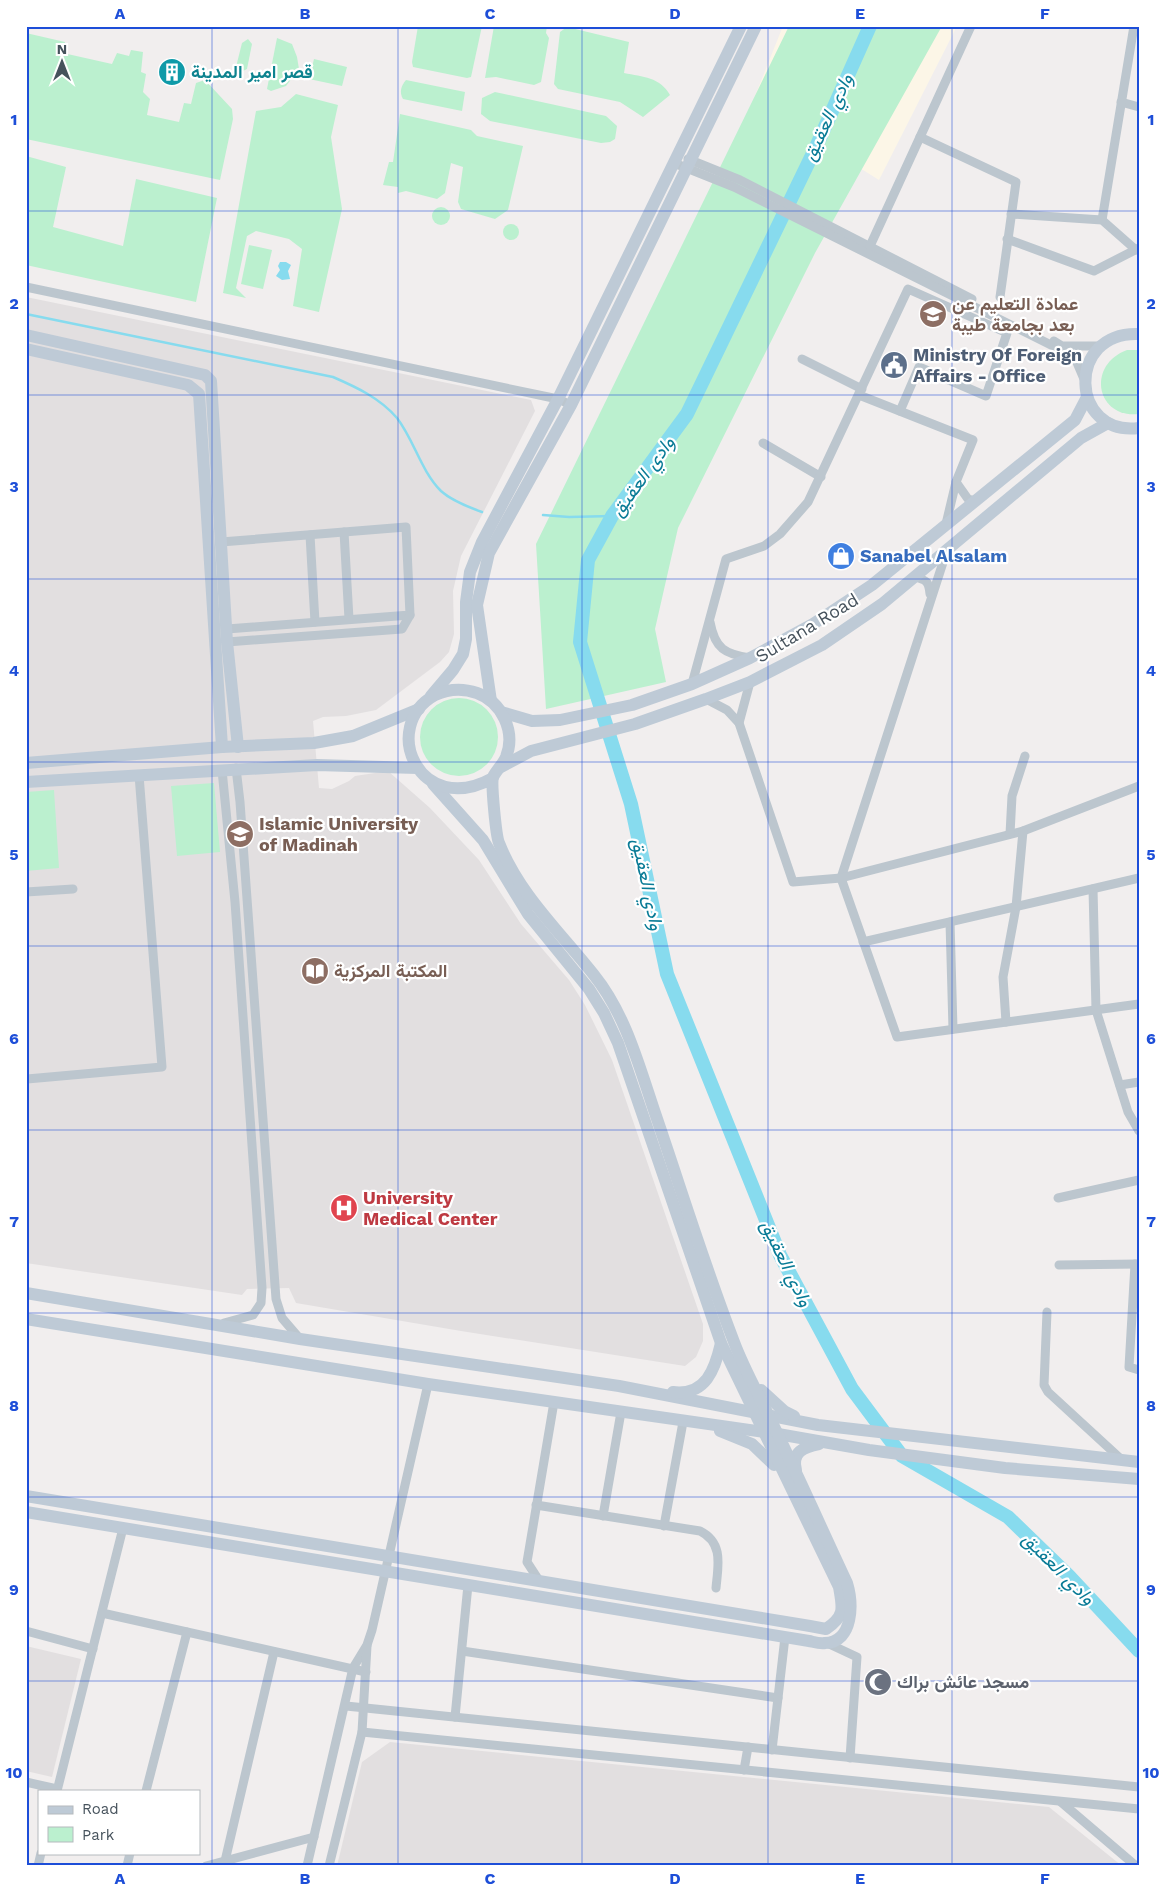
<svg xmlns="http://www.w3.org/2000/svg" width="1165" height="1892" font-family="'Work Sans',Vazirmatn,sans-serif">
<rect width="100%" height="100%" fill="#f1eeee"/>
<!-- commercial -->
<polygon fill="#fcf6e7" points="783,26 957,26 879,180 753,101"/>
<!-- education -->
<g fill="#e2dfe0">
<polygon points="26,297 531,400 535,411 461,556 453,591 454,634 449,652 440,662 376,710 346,716 323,717 313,721 319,788 332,789 349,781 355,776 388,771 430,808 479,860 521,924 569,980 585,1005 612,1060 703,1324 703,1341 696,1357 685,1366 461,1331 296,1303 289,1288 247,1289 242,1295 26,1263"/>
<polygon points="26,1646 81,1659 52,1777 26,1771"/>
<polygon points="390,1742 1049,1807 1122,1866 337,1866 362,1762"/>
</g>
<!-- green -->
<g fill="#bbf0cf">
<polygon points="418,26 482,26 471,77 467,78 413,67 412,62"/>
<polygon points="494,26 547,26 546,33 549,38 541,82 534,85 496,77 485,78"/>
<polygon points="789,26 942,26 815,253 678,528 655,629 666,682 546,709 536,544"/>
<path d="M567,27l62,15 -5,31c19,4 36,4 46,22l-27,22 -23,-15 -62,-13 -4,-5 6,-52z"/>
<polygon points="26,33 65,42 63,53 112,64 117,53 129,56 131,50 143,52 141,72 146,74 143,92 150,99 147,115 179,122 184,103 191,104 196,83 205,80 232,109 233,119 220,180 26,139"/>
<polygon points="277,38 292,44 297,57 299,69 286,86 271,91 267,89"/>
<polygon points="248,39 252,44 247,69 241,72 236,67 242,43"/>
<polygon points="314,59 347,67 342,86 309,79"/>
<path d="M406,80l59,12 -3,19 -59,-12c-4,-7 -2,-13 3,-19z"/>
<polygon points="495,92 606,116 617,126 615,139 610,142 601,143 490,121 481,114 482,98"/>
<polygon points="296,94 338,105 331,137 342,209 319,312 293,306 302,249 289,239 256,231 247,236 236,288 246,298 223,293 256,111 281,107"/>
<polygon points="400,114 471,130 477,136 523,146 508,210 495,219 461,209 458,202 463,167 451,163 445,193 437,199 406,191 398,193 398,187 383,185 389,162 393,162"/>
<polygon points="26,156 66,167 53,227 123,246 136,179 217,198 196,302 26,265"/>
<circle cx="441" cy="216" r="9"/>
<circle cx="511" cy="232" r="8"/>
<polygon points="249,245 272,250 263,289 241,284"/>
<path d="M1127,350h12v64c-43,5 -53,-49 -12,-64z"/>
<circle cx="459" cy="737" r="39"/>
<polygon points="214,783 220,852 177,856 171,786"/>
<polygon points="54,790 59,868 26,871 26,792"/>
</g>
<!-- water -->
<polygon fill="#87dbee" points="280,262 286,262 291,265 288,271 290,279 282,280 276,276 280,270 278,266"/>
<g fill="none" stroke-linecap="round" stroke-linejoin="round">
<!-- stream -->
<g stroke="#87dbee" stroke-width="2.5">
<path d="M26,314l307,63c23,10 47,21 64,41 17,22 24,53 44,73 11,10 27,16 41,21"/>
<polyline points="543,515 569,517 612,516"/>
</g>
<!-- river -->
<polyline stroke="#87dbee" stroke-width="14" points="870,26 816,147 687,414 612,516 588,560 580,642 631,804 667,974 780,1255 852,1389 902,1456 1008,1517 1069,1576 1139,1651"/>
<!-- street -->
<g stroke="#bcc6ce" stroke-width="9">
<polyline points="1121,102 1139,107"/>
<polyline points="920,137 1016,182 1000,297"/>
<polyline points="688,159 740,180 972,299"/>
<polyline points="674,163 734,187 1051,345 1075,358 1084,379"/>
<polyline points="1011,214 1102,220 1136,250"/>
<polyline points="1102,220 1134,26"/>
<polyline points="1007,239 1094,271 1139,248"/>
<polyline points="870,246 971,26"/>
<polyline points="26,287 558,399 571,405"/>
<polyline points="1054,341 1062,346 1100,346"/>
<polyline points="802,359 862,389"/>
<polyline points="859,395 973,440 956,482 946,524"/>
<polyline points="763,443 821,477"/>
<polyline points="956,482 968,499 976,501"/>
<polyline points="344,532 349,619"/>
<polyline points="310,535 315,622"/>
<polyline points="221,542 406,527 410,615 227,629"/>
<polyline points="947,550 841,878 897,1037 1139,1004"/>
<path d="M915,577c12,3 14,5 15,17"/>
<path d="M710,622c5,27 15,32 40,36"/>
<polyline points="227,642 402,629 410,615"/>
<polyline points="692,684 726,559 764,546 780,534 808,502 908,289 1007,333 986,396 919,367 900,411"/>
<polyline points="706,699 727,710 739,723 793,882 841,878 1023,831 1139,786"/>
<polyline points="739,723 750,682"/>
<polyline points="236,768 240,802 276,1299 282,1318 300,1339"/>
<polyline points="222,770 235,902 262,1288 261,1303 253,1315 224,1323"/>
<polyline points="1010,834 1012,796 1025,756"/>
<polyline points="1093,889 1096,1010 1128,1112 1139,1131"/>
<polyline points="26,892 73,889"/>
<polyline points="950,922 953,1029"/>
<polyline points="863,942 1139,878"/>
<polyline points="1006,1022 1003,977 1016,907 1023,831"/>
<polyline points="27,1079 162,1067 139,775"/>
<polyline points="1120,1085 1139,1082"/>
<polyline points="1058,1198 1139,1180"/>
<polyline points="1135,1264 1129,1367 1139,1370"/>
<polyline points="1059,1265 1139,1264"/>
<polyline points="1047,1312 1044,1385 1048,1392 1122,1460"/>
<path d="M536,1505l164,26c24,12 18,35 16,57"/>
<polyline points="603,1516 621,1412"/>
<polyline points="664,1526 683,1422"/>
<polyline points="540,1582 527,1562 554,1402"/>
<polyline points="102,1613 366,1672"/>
<polyline points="26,1631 93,1649"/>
<polyline points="827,1643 857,1657 850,1758"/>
<polyline points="462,1651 778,1698"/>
<polyline points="346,1706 1139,1787"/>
<polyline points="455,1717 468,1585"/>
<polyline points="362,1732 1139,1809"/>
<polyline points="772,1750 785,1637"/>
<polyline points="744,1770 748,1747"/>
<polyline points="26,1782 57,1789"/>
<polyline points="57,1791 123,1528"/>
<polyline points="146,1791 187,1632"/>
<polyline points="1061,1802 1136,1866"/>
<polyline points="225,1861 274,1652"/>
<polyline points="38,1866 41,1853"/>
<polyline points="127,1866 130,1853"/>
<polyline points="206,1866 314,1837"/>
<polyline points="307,1866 353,1668 367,1645 372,1630 428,1384"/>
<polyline points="329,1866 362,1732 367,1646"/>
</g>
<!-- secondary -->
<g stroke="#becad6" stroke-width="12">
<path d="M1139,334c-74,-3 -69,103 0,94"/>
<polyline points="26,335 205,375 211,381 227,642 238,747"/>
<polyline points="26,349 188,385 199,394 222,747"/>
<polyline points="431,696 453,670 463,654 466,639 466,602 470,572 482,542 558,399 741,26"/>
<polyline points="491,701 477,605 489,553 571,405 756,26"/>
<polyline points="501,712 532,721 560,720 632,705 692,684 750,658 813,624 872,585 1075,420 1087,397"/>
<polyline points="26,763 222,747 314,743 353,736 419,709"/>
<polyline points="501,767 531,751 635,724 706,699 750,682 822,645 882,604 1081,438 1108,423"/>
<polyline points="26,782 317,765 417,768"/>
<polyline points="26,1293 300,1339 619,1386 818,1425 1139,1462"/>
<polyline points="26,1319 428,1384 778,1434 869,1450 1005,1468 1139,1479"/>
<polyline points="761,1390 784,1411 794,1416"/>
<path d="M673,1392c33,4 42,-23 48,-49"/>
<polyline points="720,1431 752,1444 774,1465"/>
<path d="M796,1470c-5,-18 8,-23 23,-26"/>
<path d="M26,1496l784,130 16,3c19,-13 17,-20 13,-42l-118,-244 -103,-300 -14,-30 -15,-24 -61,-75 -45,-74 -50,-56"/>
<path d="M26,1512l783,129c5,1 11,3 16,2 29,-1 28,-40 22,-60 -23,-49 -45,-99 -69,-148 -14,-31 -32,-61 -44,-93 -29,-75 -53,-153 -79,-229 -16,-47 -29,-98 -61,-138 -33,-42 -75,-81 -95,-132 -3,-7 -8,-59 -6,-66 3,-6 10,-13 13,-20 10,-25 -4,-55 -29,-64 -14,-5 -29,-4 -42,2 -56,31 -16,124 58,83"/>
</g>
</g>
<!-- grid -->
<path fill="none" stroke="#1d4ed8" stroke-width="1" stroke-opacity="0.55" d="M212,26v1840M398,26v1840M582,26v1840M768,26v1840M952,26v1840M26,211h1113M26,395h1113M26,579h1113M26,762h1113M26,946h1113M26,1130h1113M26,1313h1113M26,1497h1113M26,1681h1113"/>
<!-- icons -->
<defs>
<g id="building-disc" transform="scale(1.4375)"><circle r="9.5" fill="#0f9aa8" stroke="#fff"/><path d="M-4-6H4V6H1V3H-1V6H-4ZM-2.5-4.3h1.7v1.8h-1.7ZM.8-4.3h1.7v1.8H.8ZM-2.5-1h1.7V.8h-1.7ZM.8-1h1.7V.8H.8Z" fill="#fff"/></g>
<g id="university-disc" transform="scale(1.4375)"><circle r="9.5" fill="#8d6e63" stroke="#fff"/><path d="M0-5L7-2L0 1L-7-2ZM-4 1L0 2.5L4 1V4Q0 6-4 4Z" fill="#fff"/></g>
<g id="civic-disc" transform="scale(1.4375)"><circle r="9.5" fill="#5c6f8a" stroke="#fff"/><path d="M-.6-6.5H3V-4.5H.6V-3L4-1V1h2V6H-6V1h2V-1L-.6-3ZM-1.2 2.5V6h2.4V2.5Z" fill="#fff"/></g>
<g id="shop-disc" transform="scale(1.4375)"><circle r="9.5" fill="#3f7fe0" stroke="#fff"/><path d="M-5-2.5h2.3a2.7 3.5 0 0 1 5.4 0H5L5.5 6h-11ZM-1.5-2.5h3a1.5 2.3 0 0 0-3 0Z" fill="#fff"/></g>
<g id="library-disc" transform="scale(1.4375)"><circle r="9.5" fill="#8d6e63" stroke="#fff"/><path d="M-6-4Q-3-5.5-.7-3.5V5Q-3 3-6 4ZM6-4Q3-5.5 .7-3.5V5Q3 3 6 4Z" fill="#fff"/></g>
<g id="hospital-disc" transform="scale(1.4375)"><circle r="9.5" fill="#e0444e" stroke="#fff"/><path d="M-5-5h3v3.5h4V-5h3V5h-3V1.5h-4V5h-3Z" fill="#fff"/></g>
<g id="mosque-disc" transform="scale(1.4375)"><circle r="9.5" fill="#6b7280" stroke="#fff"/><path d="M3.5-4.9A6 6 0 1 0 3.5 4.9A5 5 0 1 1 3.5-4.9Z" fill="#fff"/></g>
</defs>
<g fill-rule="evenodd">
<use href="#building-disc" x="172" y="72"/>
<use href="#university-disc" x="933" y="314"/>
<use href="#civic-disc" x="894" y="365"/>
<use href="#shop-disc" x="841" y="556"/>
<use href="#university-disc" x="240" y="834"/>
<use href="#library-disc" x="315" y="971"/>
<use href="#hospital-disc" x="344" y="1208"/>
<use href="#mosque-disc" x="878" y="1682"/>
</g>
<g text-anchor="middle" stroke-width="4.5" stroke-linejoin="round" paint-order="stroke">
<!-- culture labels -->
<g font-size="18" font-weight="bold" fill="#0d838f" stroke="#fff" text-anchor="start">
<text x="191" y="78">قصر امير المدينة</text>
</g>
<!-- education labels -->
<g font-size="18" font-weight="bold" fill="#785e54" stroke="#fff" text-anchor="start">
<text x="952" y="310">عمادة التعليم عن<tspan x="952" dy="21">بعد بجامعة طيبة</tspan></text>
<text x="259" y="830">Islamic University<tspan x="259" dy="21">of Madinah</tspan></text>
<text x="334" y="977">المكتبة المركزية</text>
</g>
<!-- service labels -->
<g font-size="18" font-weight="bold" fill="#4e5e75" stroke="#fff" text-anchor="start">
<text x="913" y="361">Ministry Of Foreign<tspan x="913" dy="21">Affairs - Office</tspan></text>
</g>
<!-- shop labels -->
<g font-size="18" font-weight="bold" fill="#366cbe" stroke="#fff" text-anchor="start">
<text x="860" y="562">Sanabel Alsalam</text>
</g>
<!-- street labels -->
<g font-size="18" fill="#46525c" stroke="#fff">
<text transform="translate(807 628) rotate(-31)" y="6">Sultana Road</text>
</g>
<!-- health labels -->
<g font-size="18" font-weight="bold" fill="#be3a42" stroke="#fff" text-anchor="start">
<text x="363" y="1204">University<tspan x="363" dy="21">Medical Center</tspan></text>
</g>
<!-- worship labels -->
<g font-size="18" font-weight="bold" fill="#5b616d" stroke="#fff" text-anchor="start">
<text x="897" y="1688">مسجد عائش براك</text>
</g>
<!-- water labels -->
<g font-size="19" font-style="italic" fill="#097b96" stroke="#fff">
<text transform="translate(827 117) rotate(-65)" y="7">وادي العقيق</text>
<text transform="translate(642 476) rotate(-54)" y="7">وادي العقيق</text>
<text transform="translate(648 884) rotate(78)" y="7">وادي العقيق</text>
<text transform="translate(787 1263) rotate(64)" y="7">وادي العقيق</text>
<text transform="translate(1059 1568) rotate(45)" y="7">وادي العقيق</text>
</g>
</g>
<!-- border -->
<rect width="1165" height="1892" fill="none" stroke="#ffffff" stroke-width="55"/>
<!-- legend -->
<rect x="38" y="1790" width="162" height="65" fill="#ffffff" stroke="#b5babe"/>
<rect x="48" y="1806" width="25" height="8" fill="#becad6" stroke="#b5babe"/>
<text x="82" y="1814" font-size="15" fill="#46525c">Road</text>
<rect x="48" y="1827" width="25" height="15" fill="#bbf0cf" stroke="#b5babe"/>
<text x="82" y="1840" font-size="15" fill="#46525c">Park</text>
<!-- north arrow -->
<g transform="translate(62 62)" stroke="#ffffff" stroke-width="4" paint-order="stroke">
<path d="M0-4L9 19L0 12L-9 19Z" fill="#46525c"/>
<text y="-8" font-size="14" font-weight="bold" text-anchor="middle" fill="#46525c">N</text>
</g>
<rect x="28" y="28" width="1110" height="1836" fill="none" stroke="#1d4ed8" stroke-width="2"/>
<g font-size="16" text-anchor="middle" font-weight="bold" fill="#1d4ed8">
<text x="120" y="19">A</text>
<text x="305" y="19">B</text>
<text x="490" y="19">C</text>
<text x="675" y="19">D</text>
<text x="860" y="19">E</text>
<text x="1045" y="19">F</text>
<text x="14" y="125">1</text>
<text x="1151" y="125">1</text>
<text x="14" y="309">2</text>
<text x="1151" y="309">2</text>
<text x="14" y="492">3</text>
<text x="1151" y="492">3</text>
<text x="14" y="676">4</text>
<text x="1151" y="676">4</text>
<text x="14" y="860">5</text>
<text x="1151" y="860">5</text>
<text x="14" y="1044">6</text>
<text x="1151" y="1044">6</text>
<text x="14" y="1227">7</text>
<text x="1151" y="1227">7</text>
<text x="14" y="1411">8</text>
<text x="1151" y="1411">8</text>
<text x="14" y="1595">9</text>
<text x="1151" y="1595">9</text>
<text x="14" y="1778">10</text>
<text x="1151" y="1778">10</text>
<text x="120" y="1884">A</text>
<text x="305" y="1884">B</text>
<text x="490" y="1884">C</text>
<text x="675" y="1884">D</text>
<text x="860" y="1884">E</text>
<text x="1045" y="1884">F</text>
</g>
</svg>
